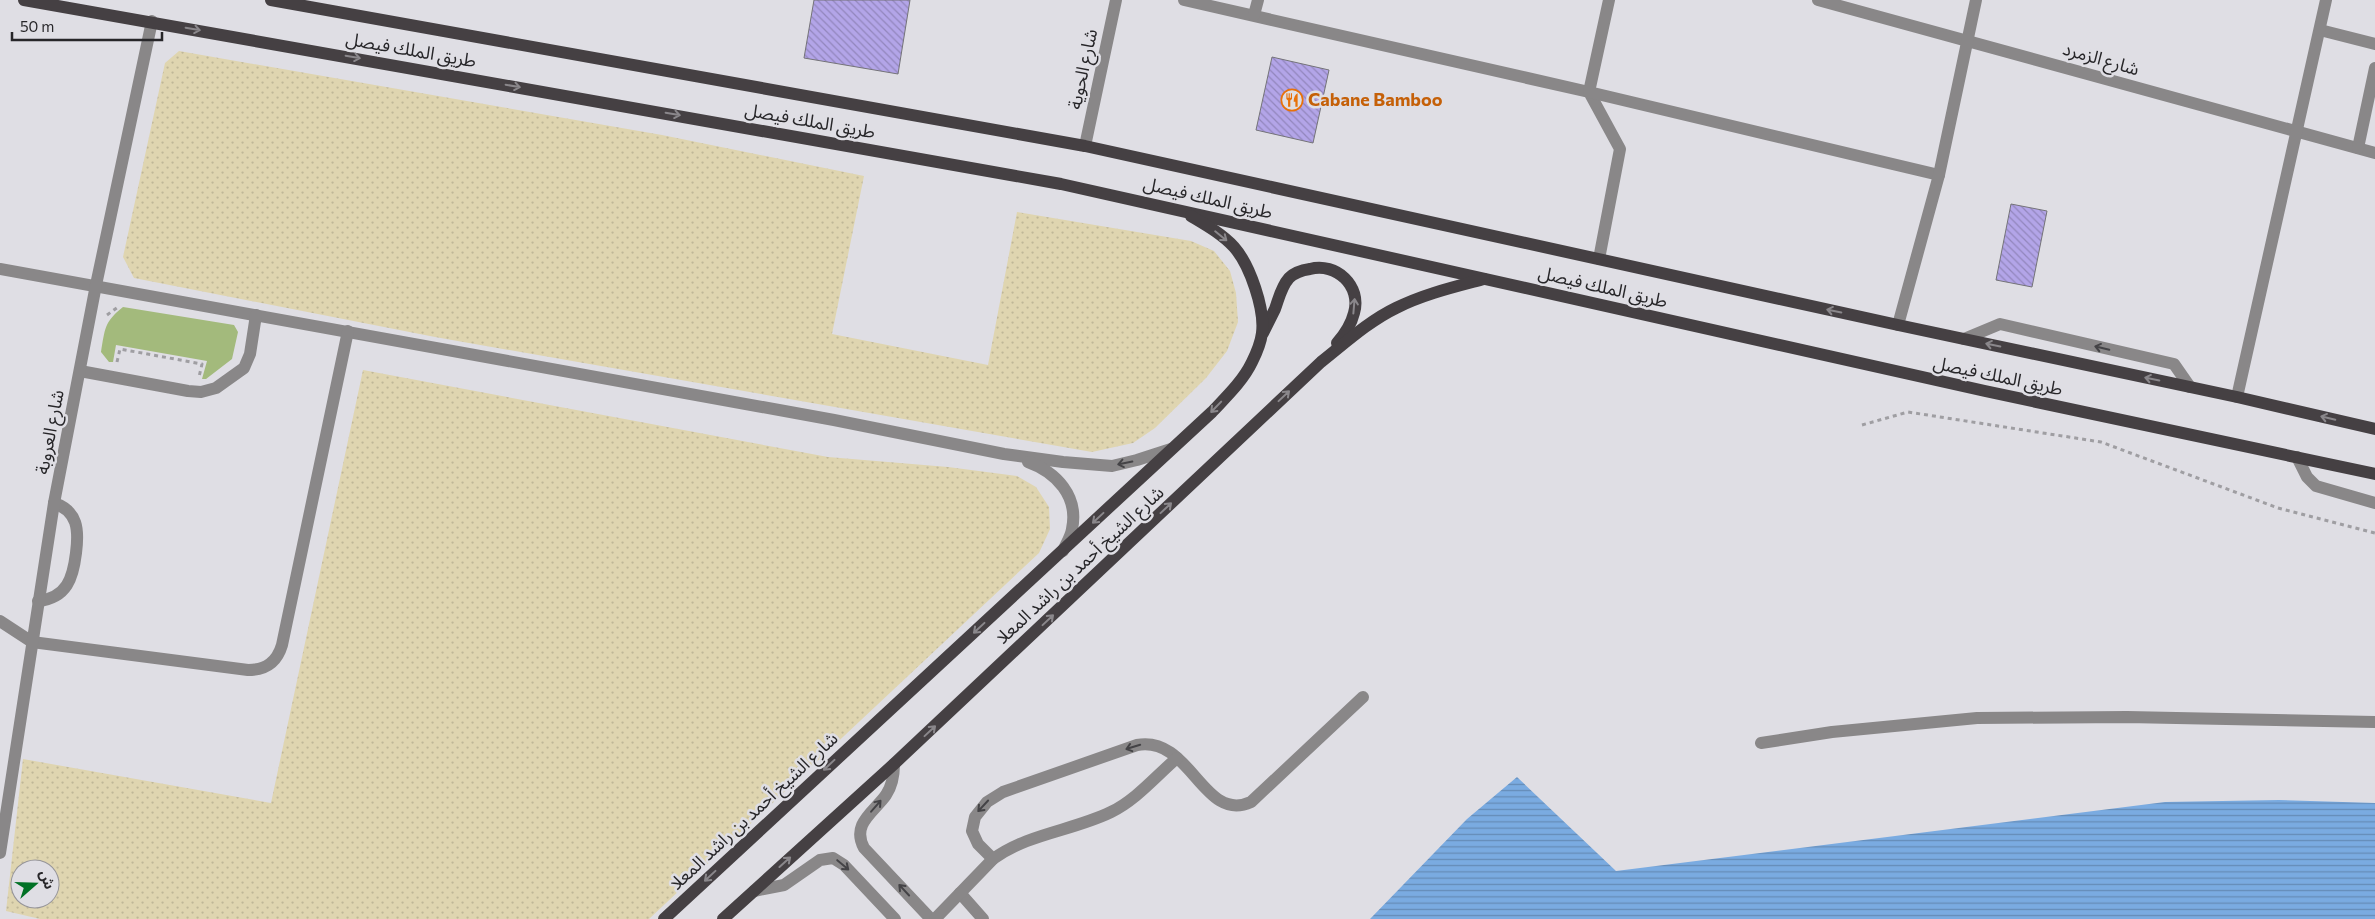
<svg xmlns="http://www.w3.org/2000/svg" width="2375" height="919" font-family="Commissioner,'Noto Sans Arabic',sans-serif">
<defs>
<pattern id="sand-dots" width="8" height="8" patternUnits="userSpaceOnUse" patternTransform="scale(1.25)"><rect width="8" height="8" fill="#dfd5b0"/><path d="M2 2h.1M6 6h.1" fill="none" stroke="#bfb797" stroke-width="1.8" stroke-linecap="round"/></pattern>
<pattern id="water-rules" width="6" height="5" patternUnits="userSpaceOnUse" patternTransform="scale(1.25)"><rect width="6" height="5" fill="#7aabe1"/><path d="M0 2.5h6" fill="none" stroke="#648bb6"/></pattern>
<pattern id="building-back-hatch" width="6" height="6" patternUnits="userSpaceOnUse" patternTransform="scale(1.25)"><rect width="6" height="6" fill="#b3a5e8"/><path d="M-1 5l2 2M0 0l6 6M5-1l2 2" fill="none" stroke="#9286bc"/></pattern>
</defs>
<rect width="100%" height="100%" fill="#dfdee4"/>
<!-- green -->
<path fill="#a3ba7c" d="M123,307l111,18 4,7 -6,27 -26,20h-4l5,-18 -91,-16 -3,17h-4l-8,-10c4,-23 3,-30 22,-45z"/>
<!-- sand -->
<g fill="url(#sand-dots)" fill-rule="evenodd">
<polygon points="179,51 662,135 864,176 832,334 988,365 1017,212 1191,241 1214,251 1230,271 1236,293 1238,322 1227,351 1206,378 1155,428 1133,443 1092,452 435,337 134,278 123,257 165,63"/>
<path d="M363,370l465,87 120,10 69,9 19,11 13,20 1,22 -11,24 -390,366h-609l-34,-8 17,-152 248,44zM20,869h30v30h-30z"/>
</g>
<!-- water -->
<polygon fill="url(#water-rules)" points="1517,777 1616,871 2165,802 2279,800 2375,803 2375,919 1370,919 1467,819"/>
<!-- building -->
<g fill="url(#building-back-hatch)" stroke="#747378">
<polygon points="814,0 910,0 898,74 804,58"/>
<polygon points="1272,57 1329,70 1313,143 1256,130"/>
<polygon points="2011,204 2047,211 2032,287 1996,280"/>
</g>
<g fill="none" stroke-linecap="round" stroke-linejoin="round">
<!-- path -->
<g stroke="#9f9ea2" stroke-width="3" stroke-dasharray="4 4" stroke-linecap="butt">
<polyline points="107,315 118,307"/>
<polyline points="117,362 120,349 202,364 199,377"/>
<polyline points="1862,425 1908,412 2101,442 2278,508 2375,533"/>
</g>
<!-- minor -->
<g stroke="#898788" stroke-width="12">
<polyline points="1184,0 1589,92 1620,149 1599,259"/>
<polyline points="1609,0 1589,92 1939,175"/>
<polyline points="1818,0 2375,153"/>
<polyline points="1254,15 1258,0"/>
<polyline points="2320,30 2375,44"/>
<polyline points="1085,146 1116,0"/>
<polyline points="2358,148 2375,68"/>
<polyline points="0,269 834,420 1004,454 1063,462 1112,466 1137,460 1171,449"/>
<polyline points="1898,325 1939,175 1976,0"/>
<polyline points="1964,339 2000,324 2174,364 2190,387"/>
<polyline points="80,371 188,391 201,392 216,388 244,368 250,354 256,315"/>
<polyline points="2237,397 2326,0"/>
<polyline points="2297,457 2307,477 2316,486 2375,503"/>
<path d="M1028,462c28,10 51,34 44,67 -1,7 -6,15 -9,22"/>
<path d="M38,601c29,-3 35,-23 38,-48 3,-23 2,-42 -22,-50"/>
<path d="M0,621l32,21 216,28c18,0 29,-8 34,-25l66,-314"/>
<polyline points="1761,743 1832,732 1977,718 2127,717 2375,722"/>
<path d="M894,764c0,11 -2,22 -8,31 -12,17 -35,29 -22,53l67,71"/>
<polyline points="0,853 54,503 96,285 152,21"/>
<path d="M993,859l-15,-15 -6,-13 3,-14 12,-15 16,-10 134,-47c54,-10 66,79 114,57l112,-105"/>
<polyline points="754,891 784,885 820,860 833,858 844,865 895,919"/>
<polyline points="960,893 983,919"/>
<path d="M935,919l58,-60c36,-26 79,-28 118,-47 25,-12 45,-36 66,-54"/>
</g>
<!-- major -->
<g stroke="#454043" stroke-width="12">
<polyline points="24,0 1061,184 1985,391 2375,474"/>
<polyline points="271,0 1085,146 1898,325 2237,397 2375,429"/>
<path d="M1263,333c4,-8 8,-16 12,-24 4,-11 6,-22 14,-31 5,-5 14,-8 21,-9 26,-7 52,17 44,44 -3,12 -9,21 -17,30"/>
<path d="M664,919l548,-507c14,-15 31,-31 40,-50 4,-8 9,-21 10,-29 3,-24 -12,-68 -28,-86 -12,-13 -28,-22 -43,-31"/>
<path d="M723,919l171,-155 427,-402c24,-19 48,-41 75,-54 28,-14 58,-21 88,-29"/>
</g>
</g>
<!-- one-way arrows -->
<defs><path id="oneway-shaft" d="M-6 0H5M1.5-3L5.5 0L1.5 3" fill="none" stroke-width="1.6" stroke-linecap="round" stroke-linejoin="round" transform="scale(1.25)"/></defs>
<g stroke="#8a878b">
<use href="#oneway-shaft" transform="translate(193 29) rotate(10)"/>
<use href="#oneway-shaft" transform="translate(353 57) rotate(10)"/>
<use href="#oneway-shaft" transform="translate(513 86) rotate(10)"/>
<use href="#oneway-shaft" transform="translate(673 114) rotate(10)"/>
<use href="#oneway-shaft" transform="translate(1221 236) rotate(39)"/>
<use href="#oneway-shaft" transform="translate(1354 306) rotate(-85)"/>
<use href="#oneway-shaft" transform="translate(1834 311) rotate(-168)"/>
<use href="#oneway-shaft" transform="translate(1993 345) rotate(-168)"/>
<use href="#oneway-shaft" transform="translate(2152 379) rotate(-168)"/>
<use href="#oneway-shaft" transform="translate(1284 396) rotate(-43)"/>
<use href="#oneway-shaft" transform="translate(1216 407) rotate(134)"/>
<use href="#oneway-shaft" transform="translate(2328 418) rotate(-167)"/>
<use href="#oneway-shaft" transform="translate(1166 508) rotate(-43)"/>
<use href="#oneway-shaft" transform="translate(1098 518) rotate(137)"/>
<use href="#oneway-shaft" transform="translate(1048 620) rotate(-43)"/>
<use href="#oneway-shaft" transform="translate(979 628) rotate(137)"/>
<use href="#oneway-shaft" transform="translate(930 731) rotate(-43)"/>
<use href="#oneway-shaft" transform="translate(829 765) rotate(137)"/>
<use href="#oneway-shaft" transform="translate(785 862) rotate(-42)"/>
<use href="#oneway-shaft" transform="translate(710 876) rotate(137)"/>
</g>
<g stroke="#444346">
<use href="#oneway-shaft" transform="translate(2102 348) rotate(-167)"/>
<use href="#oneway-shaft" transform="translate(1125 463) rotate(169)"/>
<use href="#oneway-shaft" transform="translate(1133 747) rotate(163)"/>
<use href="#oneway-shaft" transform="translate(876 806) rotate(-49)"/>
<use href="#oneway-shaft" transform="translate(983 806) rotate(133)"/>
<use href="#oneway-shaft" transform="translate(843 865) rotate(40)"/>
<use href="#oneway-shaft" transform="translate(904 890) rotate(-133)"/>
</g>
<!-- icons -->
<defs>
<g id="restaurant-ring" transform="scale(1.125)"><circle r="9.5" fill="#dfdee4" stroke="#e8710a" stroke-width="1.5"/><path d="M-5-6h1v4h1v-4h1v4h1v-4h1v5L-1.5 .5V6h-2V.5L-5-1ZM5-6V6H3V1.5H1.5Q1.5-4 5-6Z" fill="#e8710a"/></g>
</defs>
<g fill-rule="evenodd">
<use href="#restaurant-ring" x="1292" y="100"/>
</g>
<g text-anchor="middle" stroke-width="5" stroke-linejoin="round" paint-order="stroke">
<!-- street labels -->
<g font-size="18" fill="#272629" stroke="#dfdee4">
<text transform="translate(411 50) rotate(10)" y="6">طريق الملك فيصل</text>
<text transform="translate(2101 59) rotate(16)" y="6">شارع الزمرد</text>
<text transform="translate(1083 69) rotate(-78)" y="6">شارع الحوية</text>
<text transform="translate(810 121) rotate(10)" y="6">طريق الملك فيصل</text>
<text transform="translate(1208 198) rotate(13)" y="6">طريق الملك فيصل</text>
<text transform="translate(1603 287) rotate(13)" y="6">طريق الملك فيصل</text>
<text transform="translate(1998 376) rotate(12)" y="6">طريق الملك فيصل</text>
<text transform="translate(50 432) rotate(-79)" y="6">شارع العروبة</text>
<text transform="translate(1080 565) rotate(-43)" y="6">شارع الشيخ أحمد بن راشد المعلا</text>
<text transform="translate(754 811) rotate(-43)" y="6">شارع الشيخ أحمد بن راشد المعلا</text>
</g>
<!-- food labels -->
<g font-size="18" font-weight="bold" fill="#c56008" stroke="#dfdee4" text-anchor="start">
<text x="1308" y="106">Cabane Bamboo</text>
</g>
</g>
<!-- north arrow -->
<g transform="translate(35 884) rotate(70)"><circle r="24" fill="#dfdee4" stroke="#959499"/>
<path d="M0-4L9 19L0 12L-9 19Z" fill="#007125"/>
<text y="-8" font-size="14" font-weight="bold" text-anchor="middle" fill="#272629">ش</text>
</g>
<!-- scale -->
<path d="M12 32v8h150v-8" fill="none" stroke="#272629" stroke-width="2.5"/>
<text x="20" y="32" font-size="15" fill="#272629" stroke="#dfdee4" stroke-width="4" paint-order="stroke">50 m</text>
</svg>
